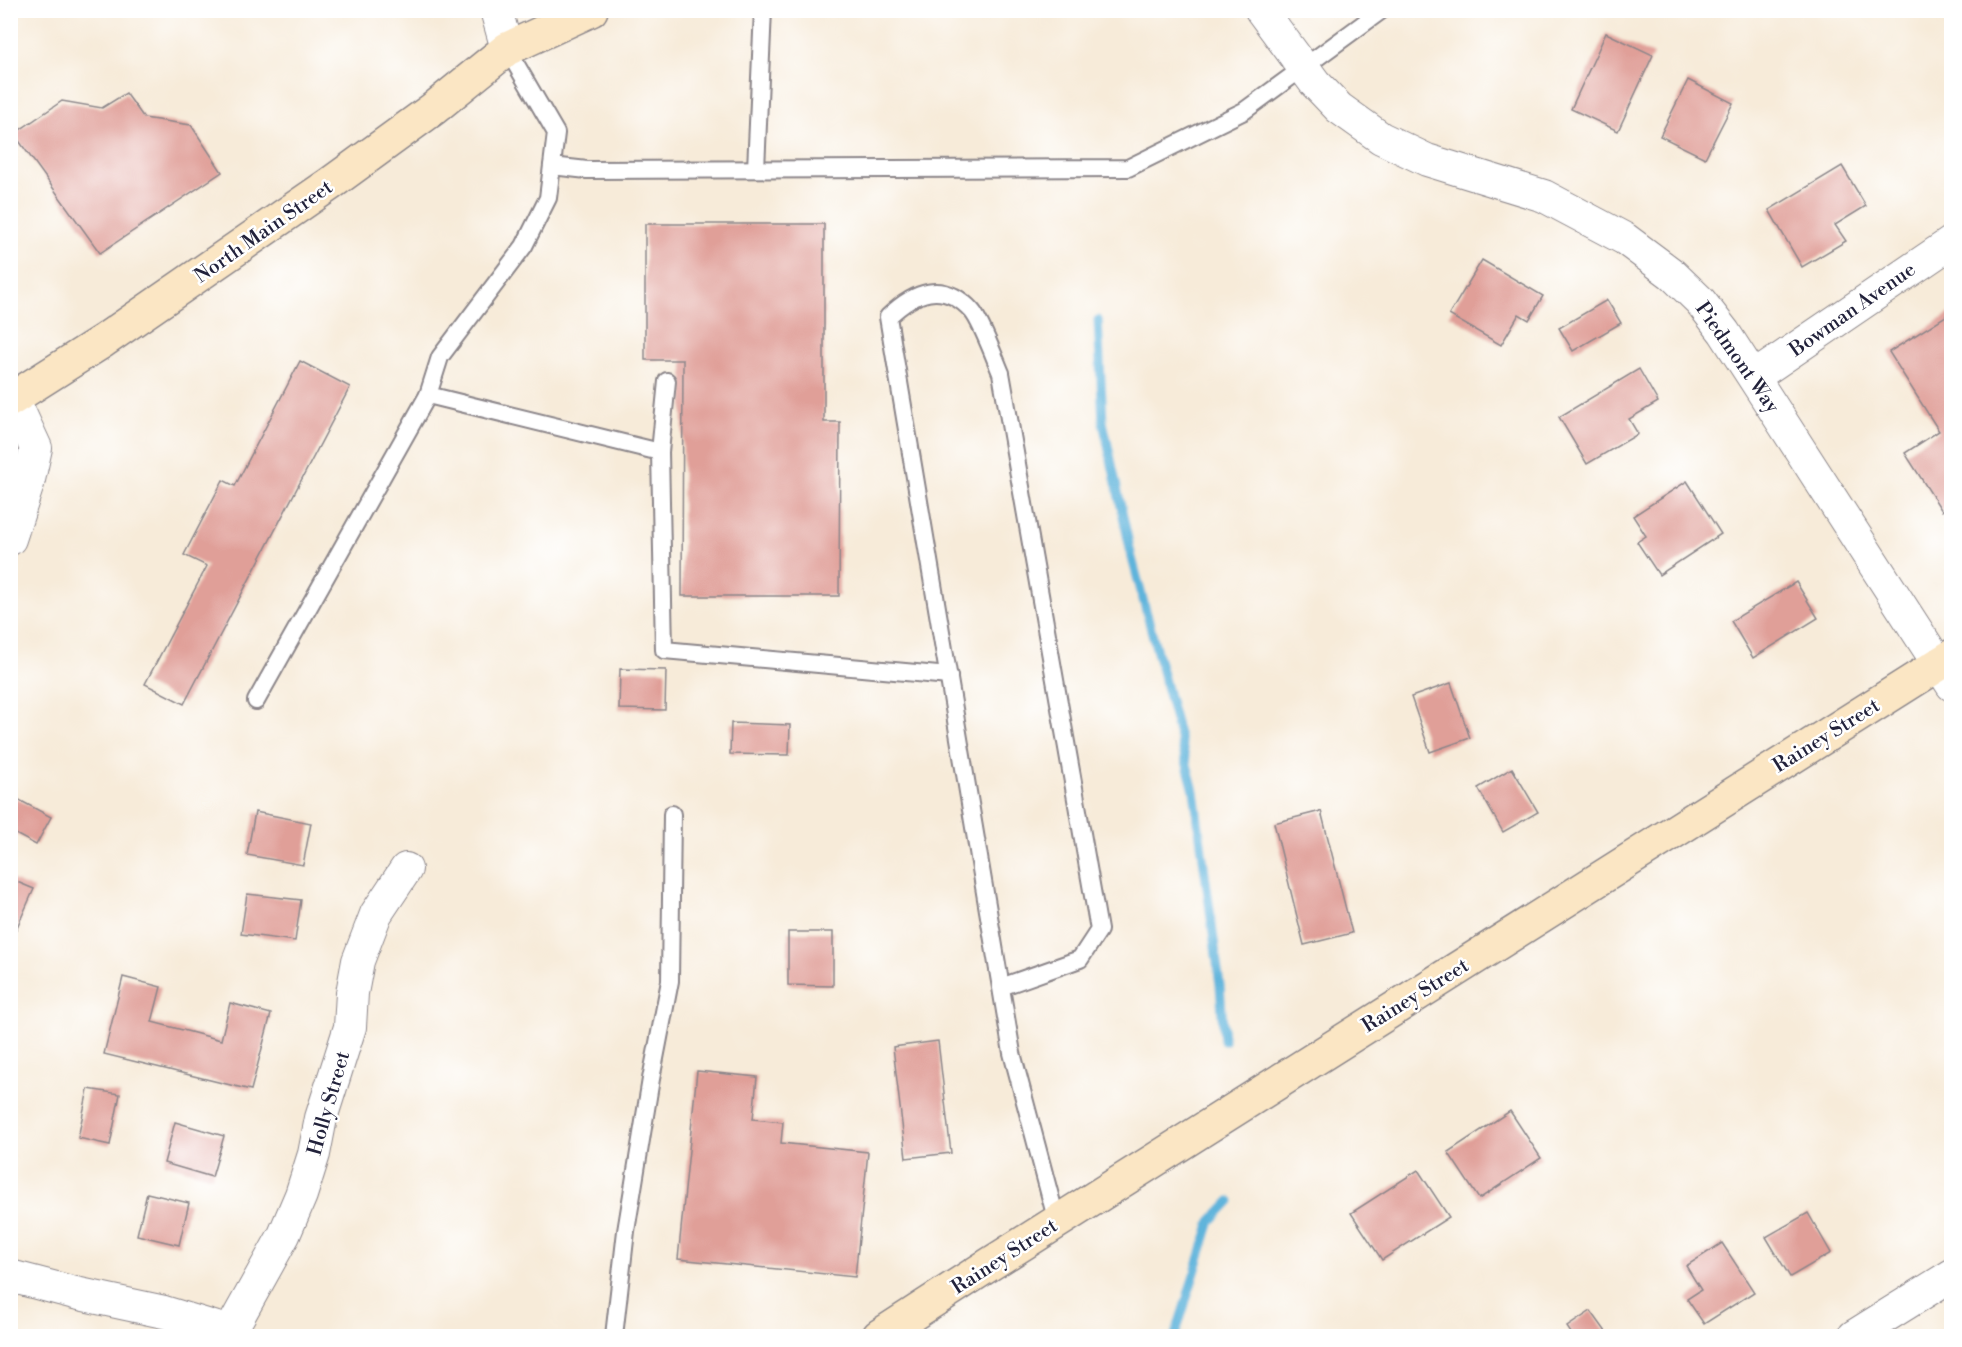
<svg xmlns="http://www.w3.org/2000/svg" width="1962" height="1347" font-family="'Libre Bodoni',serif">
<rect width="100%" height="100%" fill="#fff"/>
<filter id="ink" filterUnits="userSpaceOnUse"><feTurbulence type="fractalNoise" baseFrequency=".0167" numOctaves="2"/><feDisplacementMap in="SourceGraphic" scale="12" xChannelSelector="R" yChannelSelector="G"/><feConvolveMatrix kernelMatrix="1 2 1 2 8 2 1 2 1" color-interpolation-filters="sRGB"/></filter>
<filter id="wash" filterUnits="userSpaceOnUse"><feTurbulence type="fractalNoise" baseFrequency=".008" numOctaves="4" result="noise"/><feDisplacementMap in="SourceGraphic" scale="24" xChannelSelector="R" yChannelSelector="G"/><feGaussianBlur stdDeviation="1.35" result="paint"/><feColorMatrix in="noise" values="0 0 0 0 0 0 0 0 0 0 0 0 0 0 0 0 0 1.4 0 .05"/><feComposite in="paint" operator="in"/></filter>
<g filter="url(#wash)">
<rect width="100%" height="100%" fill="#f7ebd9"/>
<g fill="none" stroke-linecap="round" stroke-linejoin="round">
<!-- stream -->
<g stroke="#5eb4db" stroke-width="9">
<polyline points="1098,320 1103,422 1132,558 1194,791 1220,985 1224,1041"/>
<polyline points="1175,1336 1211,1221 1230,1201"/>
</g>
</g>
<g id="blocks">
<!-- building -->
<g fill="#e09f98">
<polygon points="1606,33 1653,55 1618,131 1571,109"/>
<polygon points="1688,80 1733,103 1705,158 1660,136"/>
<polygon points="126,93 144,118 191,125 222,172 100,253 14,134 62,101 102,108"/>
<polygon points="1842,166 1866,206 1835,225 1846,241 1802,267 1769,210"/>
<polygon points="645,224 824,224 824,422 840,422 839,596 682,596 683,360 645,360"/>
<polygon points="1482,260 1543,296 1529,320 1519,314 1501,345 1449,315"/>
<polygon points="1607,300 1621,323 1573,351 1559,328"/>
<polygon points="1952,312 1952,510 1949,506 1942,511 1905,453 1939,431 1889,352"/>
<polygon points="300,361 350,387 184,704 145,684 207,566 184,555 223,480 235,486"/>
<polygon points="1639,369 1658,402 1629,419 1638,434 1587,464 1559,417"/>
<polygon points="1687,481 1721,534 1659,575 1637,542 1646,536 1633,516"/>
<polygon points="1796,582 1818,618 1753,658 1731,621"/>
<polygon points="620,669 666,670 665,710 619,709"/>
<polygon points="1451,683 1470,738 1430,752 1411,697"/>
<polygon points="731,723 790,725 789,755 730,754"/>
<polygon points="1512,768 1538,812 1503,832 1478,788"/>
<polygon points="10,795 51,817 36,845 10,831"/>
<polygon points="1321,811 1352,933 1304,945 1274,823"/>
<polygon points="255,812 311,823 303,865 247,855"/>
<polygon points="10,879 34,889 14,934 10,932"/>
<polygon points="247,894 301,900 295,941 241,934"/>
<polygon points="788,932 833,932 833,986 788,985"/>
<polygon points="123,977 161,987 152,1022 221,1040 230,1003 271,1014 251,1090 104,1054"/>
<polygon points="938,1041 951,1153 906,1158 893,1047"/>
<polygon points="697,1071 757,1077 753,1119 783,1122 781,1143 868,1152 855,1277 678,1259"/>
<polygon points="88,1089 120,1094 110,1145 78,1138"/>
<polygon points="1510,1111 1541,1158 1479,1199 1448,1152"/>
<polygon points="175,1122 224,1136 212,1177 164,1163"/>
<polygon points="1418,1170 1449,1217 1382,1260 1351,1213"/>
<polygon points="147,1193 189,1203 179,1245 137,1235"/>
<polygon points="1808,1213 1831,1253 1790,1277 1766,1237"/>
<polygon points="1722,1243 1754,1292 1704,1324 1687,1299 1701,1290 1686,1266"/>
<polygon points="1591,1311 1609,1336 1573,1336 1567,1327"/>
</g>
</g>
</g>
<g filter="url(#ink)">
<use href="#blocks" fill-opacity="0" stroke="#8c868a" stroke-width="1.5"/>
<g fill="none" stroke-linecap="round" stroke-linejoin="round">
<!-- lane casing -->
<g stroke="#8c868a" stroke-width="20">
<g id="lane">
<polyline points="507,49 556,133 548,198 524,246 440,357 428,395 660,452"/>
<polyline points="552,166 587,170 1128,168 1244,111 1382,10"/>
<polyline points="756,169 763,10"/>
<polyline points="667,381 660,452 664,650 949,676"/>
<polyline points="256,701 428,395"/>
<path d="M1001,987l79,-28 19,-29 -98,-557c-6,-14 -20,-52 -29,-62 -29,-32 -58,-19 -84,6l124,736 45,169"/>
<polyline points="614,1336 626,1231 651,1079 670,981 672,814"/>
</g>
</g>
<!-- street casing -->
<g stroke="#8c868a" stroke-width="34">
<g id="street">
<polyline points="496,10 507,49"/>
<polyline points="1261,10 1315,83 1339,108 1381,138 1427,160 1544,196 1625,239 1672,274 1700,301 1724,332 1952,685"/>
<polyline points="1754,377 1952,242"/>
<polyline points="10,539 28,484 36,448 13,398"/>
<polyline points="10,1276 75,1293 164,1312 230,1332 236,1336"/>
<polyline points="230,1332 284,1235 301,1195 314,1154 321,1118 350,1027 352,993 358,961 376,914 406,869"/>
<polyline points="1854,1336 1952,1275"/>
</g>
</g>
<!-- secondary casing -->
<g stroke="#8c868a" stroke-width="36">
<g id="secondary">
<polyline points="10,400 103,341 330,184 433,109 507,49 591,10"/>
<polyline points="879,1336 984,1268 1952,656"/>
</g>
</g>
<!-- lane -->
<use href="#lane" stroke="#fff" stroke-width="16"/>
<!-- street -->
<use href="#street" stroke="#fff" stroke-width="32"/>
<!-- secondary -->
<use href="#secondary" stroke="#fbe6c4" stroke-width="33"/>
</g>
</g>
<g text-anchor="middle" stroke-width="5" stroke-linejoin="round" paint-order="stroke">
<!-- street labels -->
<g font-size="20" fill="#22223b" stroke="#fff">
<text transform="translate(263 231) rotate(-35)" y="7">North Main Street</text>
<text transform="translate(1852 309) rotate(-35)" y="7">Bowman Avenue</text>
<text transform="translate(1738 357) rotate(55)" y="7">Piedmont Way</text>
<text transform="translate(1826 735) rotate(-32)" y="7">Rainey Street</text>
<text transform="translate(1415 995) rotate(-32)" y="7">Rainey Street</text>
<text transform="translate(328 1103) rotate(-74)" y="7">Holly Street</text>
<text transform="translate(1004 1256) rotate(-33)" y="7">Rainey Street</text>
</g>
</g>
<!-- margin -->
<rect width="1962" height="1347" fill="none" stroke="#fff" stroke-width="36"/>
</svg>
